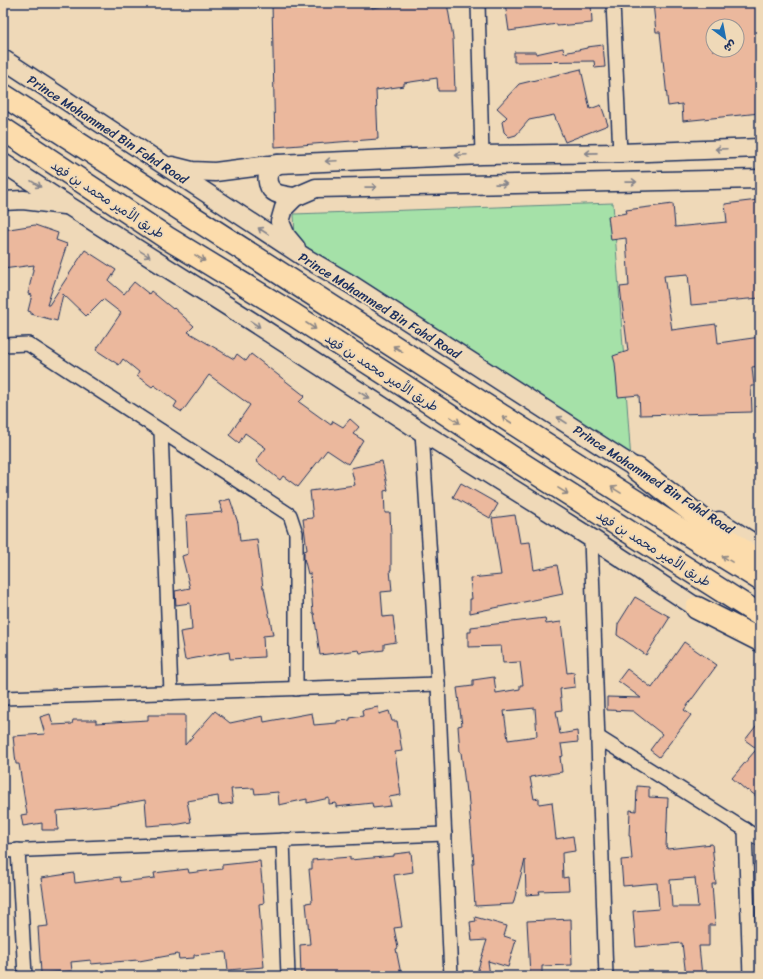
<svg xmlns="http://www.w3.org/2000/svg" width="763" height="979" font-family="Sriracha,'Playpen Sans Arabic',sans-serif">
<rect width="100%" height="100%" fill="#efd9b8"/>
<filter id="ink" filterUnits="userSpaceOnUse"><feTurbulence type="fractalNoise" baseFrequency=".025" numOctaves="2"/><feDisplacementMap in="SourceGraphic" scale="8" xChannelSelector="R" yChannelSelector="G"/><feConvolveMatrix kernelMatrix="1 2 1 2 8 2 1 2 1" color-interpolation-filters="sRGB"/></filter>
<g filter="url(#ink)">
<!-- green -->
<polygon fill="#a5e1a8" stroke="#608883" points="613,203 631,461 295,239 294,214"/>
<!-- building -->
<g fill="#ebb89d" stroke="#1b2f5e" fill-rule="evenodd">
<polygon points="272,3 372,3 372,8 401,3 447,3 453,38 455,91 438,91 437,78 404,83 404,86 376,90 378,139 275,147"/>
<polygon points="505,3 591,3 592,23 557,26 557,24 509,31"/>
<path d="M653,3h107v110l-77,8 -1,-17 -14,2 -8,-74h-4zM713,26h24v24h-24z"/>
<polygon points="603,45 605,67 595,68 594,61 514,62 514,52 536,52 536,54 563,48 564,53 587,48 587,47"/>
<polygon points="581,69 590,109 601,105 608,125 565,142 554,115 529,120 516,135 509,137 504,132 502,122 507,117 497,108 519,84"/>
<polygon points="758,200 759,210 760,210 760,298 725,301 725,302 691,305 688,274 664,276 672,330 716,324 718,343 760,337 760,366 752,367 754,386 751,386 752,412 640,415 639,395 618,397 615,363 613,356 628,351 620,287 629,286 626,238 611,240 608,216 627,213 626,210 673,204 675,227 727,222 725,204"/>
<polygon points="35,225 58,233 56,240 67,244 47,305 49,305 85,250 116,270 109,281 124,294 134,282 149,294 151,291 173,309 174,308 194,326 188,332 234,359 237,354 246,361 251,354 305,396 299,402 331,425 333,421 343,427 350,419 359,427 353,434 363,440 348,464 327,450 298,487 283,476 280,480 256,461 266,448 245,433 239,443 229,435 250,405 209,375 182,412 174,407 177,402 154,385 152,387 137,376 139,372 123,359 119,365 96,350 121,313 103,299 86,316 63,294 57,321 31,314 31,312 28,311 32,295 28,294 34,265 3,269 3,230"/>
<polygon points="382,461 388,490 384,491 385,513 390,513 391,535 391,570 390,570 392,591 381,592 383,617 393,616 396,642 384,644 384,650 360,653 359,650 320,655 314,613 313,613 310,573 308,574 304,558 304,551 307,550 303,519 313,518 310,491 355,485 351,468"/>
<polygon points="461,483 498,504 490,518 453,497"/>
<polygon points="230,499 238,523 240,541 257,539 263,588 264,588 273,635 263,636 264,657 230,659 229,652 185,660 180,632 192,630 190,603 176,605 175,591 190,588 182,556 188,554 186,515 223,512 219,502"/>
<polygon points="515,515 520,543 530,542 534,570 557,565 563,594 470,613 470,599 472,599 470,578 501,575 492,518"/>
<polygon points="635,597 670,617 646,655 617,635 618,624"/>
<path d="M545,618l1,6 15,-2 6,51 7,-1 1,15 -15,2 2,21 -6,1 4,23 17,-3 1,11 -17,2 2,12 -3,1 2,15 -32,5 4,22 5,-1v6l13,-2 4,37 17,-3 2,15 -13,2 1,25 5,-1 1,13 -30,1 1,3 -14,1 -1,-35 -12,44 -38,2 -3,-42h2l-6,-72h-2l-5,-40h-1l-2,-26 4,-1 -5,-37 16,-2v-6l21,-3 2,16 24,-4v-4h3l-3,-23 -17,1 -2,-17 -33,1v-15h3v-5zM535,708l2,28 -29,4 -4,-29z"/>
<polygon points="684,642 717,665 684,710 691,715 659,757 650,750 662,734 633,711 607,710 607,697 641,698 618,681 627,669 652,688"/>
<polygon points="378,707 379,714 389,711 392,721 397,721 402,751 395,752 401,795 389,797 391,806 373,808 372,803 336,807 336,803 329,804 329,798 307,803 307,799 279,805 278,792 255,794 254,788 231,789 233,803 219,805 218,796 187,801 191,822 174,825 173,824 147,826 145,800 110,806 57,811 58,830 42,830 42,823 23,826 21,815 27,814 19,764 16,764 13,736 45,734 40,717 50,714 53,725 72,724 73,720 96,720 96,723 148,720 148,715 185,715 185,745 215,711 230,723 263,716 264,722 312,713 314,725 337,723 337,721 350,720 350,718 363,716 362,710"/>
<polygon points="760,721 760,742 756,748 745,740"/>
<polygon points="760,745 760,799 748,790 747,791 732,778"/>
<path d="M637,786l12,1v10l19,1 -2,49h1v2l45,-5 4,40h-4l3,41h-6v21h-10l3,30h-16l-4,-33 -46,4 -3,-36 26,-2 -2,-26 -34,3 -2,-26 11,-1 -2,-23h-1l1,-26 6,1zM695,878l3,29h-26l-2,-27z"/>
<polygon points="411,852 413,872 394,875 402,927 394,928 398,948 396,949 401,974 392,976 365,976 365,974 335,976 301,976 300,945 310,944 306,903 312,902 309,869 312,869 312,860 350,857 350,860 394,856 394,854"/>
<polygon points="260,861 264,903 259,904 264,967 228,970 226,952 194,955 194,958 179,959 178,954 139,961 138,960 91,964 91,960 71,962 72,971 41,973 38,927 48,926 41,878 74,873 75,883 120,877 121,882 155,878 154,873 188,869 189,873 222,869 222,865"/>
<polygon points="475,917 507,926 504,936 516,940 508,967 488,961 490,976 479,976 478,969 487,940 472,941 470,922 476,921"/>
<polygon points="571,919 572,965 542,966 542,974 530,975 527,921"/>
</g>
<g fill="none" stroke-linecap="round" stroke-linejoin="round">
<!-- street casing -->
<g stroke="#1b2f5e" stroke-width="16">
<g id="street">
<polyline points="478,3 482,155"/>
<polyline points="613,3 620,153"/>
<polyline points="3,345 28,344 290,515 296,533 296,689"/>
<polyline points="161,431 171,693"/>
<polyline points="422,432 438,684 451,976"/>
<polyline points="591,538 606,976"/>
<polyline points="3,698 438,684"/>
<polyline points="598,737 760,839"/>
<polyline points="745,829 750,976"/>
<polyline points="283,840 288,976"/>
<polyline points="18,850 25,976"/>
<polyline points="3,851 445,834"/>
</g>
</g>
<!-- secondary casing -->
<g stroke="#1b2f5e" stroke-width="21">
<g id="secondary">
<polyline points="3,59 304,257 352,285 648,476"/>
<polyline points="3,163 69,206 251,321 422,432 591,538 708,615"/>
<path d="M278,164c-3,2 -6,4 -8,7 -5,7 -2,18 6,22 6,3 13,3 19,4"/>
<polyline points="172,166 192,171 215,172 278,164 482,155 620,153 760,148"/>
<polyline points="3,201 23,200 64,205"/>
<polyline points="296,248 286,236 280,222 284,208 295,197 316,188 760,179"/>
<polyline points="719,521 760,547"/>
</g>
</g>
<!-- highway casing -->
<g stroke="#1b2f5e" stroke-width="25">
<g id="highway">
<path d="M3,95c143,92 286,184 429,276 109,70 218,141 328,208"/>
<polyline points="3,129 167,238 294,315 403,385 522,464 760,615"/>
<polyline points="637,469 760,564"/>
<polyline points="697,608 760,640"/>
</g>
</g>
<!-- street -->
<use href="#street" stroke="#efd9b8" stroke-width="13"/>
<!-- secondary -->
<use href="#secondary" stroke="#efd9b8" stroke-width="18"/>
<!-- highway -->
<use href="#highway" stroke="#fcdcac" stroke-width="22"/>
</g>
<!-- one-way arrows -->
<defs><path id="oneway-shaft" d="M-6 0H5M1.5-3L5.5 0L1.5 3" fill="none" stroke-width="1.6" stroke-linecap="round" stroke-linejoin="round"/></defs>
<g stroke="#85848b">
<use href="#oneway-shaft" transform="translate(721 149) rotate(178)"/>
<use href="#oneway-shaft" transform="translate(591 153) rotate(179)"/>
<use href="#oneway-shaft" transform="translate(461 155) rotate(177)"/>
<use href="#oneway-shaft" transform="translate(331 161) rotate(177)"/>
<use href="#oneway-shaft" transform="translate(631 182) rotate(-1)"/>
<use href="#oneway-shaft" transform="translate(36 184) rotate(33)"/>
<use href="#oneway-shaft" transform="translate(501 184) rotate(-1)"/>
<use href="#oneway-shaft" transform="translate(371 187) rotate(-1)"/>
<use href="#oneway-shaft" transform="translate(263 231) rotate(-147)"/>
<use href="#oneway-shaft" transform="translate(145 254) rotate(32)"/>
<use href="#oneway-shaft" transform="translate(255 324) rotate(33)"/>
<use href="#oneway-shaft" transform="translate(364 395) rotate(33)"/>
<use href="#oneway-shaft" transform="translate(562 420) rotate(-147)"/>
</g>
<g stroke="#8c8685">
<use href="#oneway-shaft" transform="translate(200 258) rotate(31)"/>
<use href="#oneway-shaft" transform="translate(311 326) rotate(33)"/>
<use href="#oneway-shaft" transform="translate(398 349) rotate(-147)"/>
<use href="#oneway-shaft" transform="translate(455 420) rotate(34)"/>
<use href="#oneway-shaft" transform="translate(507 420) rotate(-147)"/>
<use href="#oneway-shaft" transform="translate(616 490) rotate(-148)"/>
<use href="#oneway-shaft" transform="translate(563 491) rotate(32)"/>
<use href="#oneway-shaft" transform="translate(727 559) rotate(-149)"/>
</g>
</g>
<g text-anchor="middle" stroke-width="4" stroke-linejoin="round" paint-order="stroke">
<!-- street labels -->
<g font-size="13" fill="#1b2f5e" stroke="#efd9b8">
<text transform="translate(108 129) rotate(33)" y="5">Prince Mohammed Bin Fahd Road</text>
<text transform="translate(108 199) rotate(33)" y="5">طريق الأمير محمد بن فهد</text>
<text transform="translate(380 305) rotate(32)" y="5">Prince Mohammed Bin Fahd Road</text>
<text transform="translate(382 372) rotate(33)" y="5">طريق الأمير محمد بن فهد</text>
<text transform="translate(654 479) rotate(33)" y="5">Prince Mohammed Bin Fahd Road</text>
<text transform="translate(654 548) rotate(32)" y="5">طريق الأمير محمد بن فهد</text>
</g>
</g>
<!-- margin -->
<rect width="763" height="979" fill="none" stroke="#efd9b8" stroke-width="16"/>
<rect x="8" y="8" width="747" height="963" fill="none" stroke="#1b2f5e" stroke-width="1.5" filter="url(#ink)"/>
<!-- north arrow -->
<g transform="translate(725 38) rotate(148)"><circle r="19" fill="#efd9b8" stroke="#9a9594"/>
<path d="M0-3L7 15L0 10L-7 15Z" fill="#1f6fb2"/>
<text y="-6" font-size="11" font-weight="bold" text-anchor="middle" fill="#1b2f5e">ش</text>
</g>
</svg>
